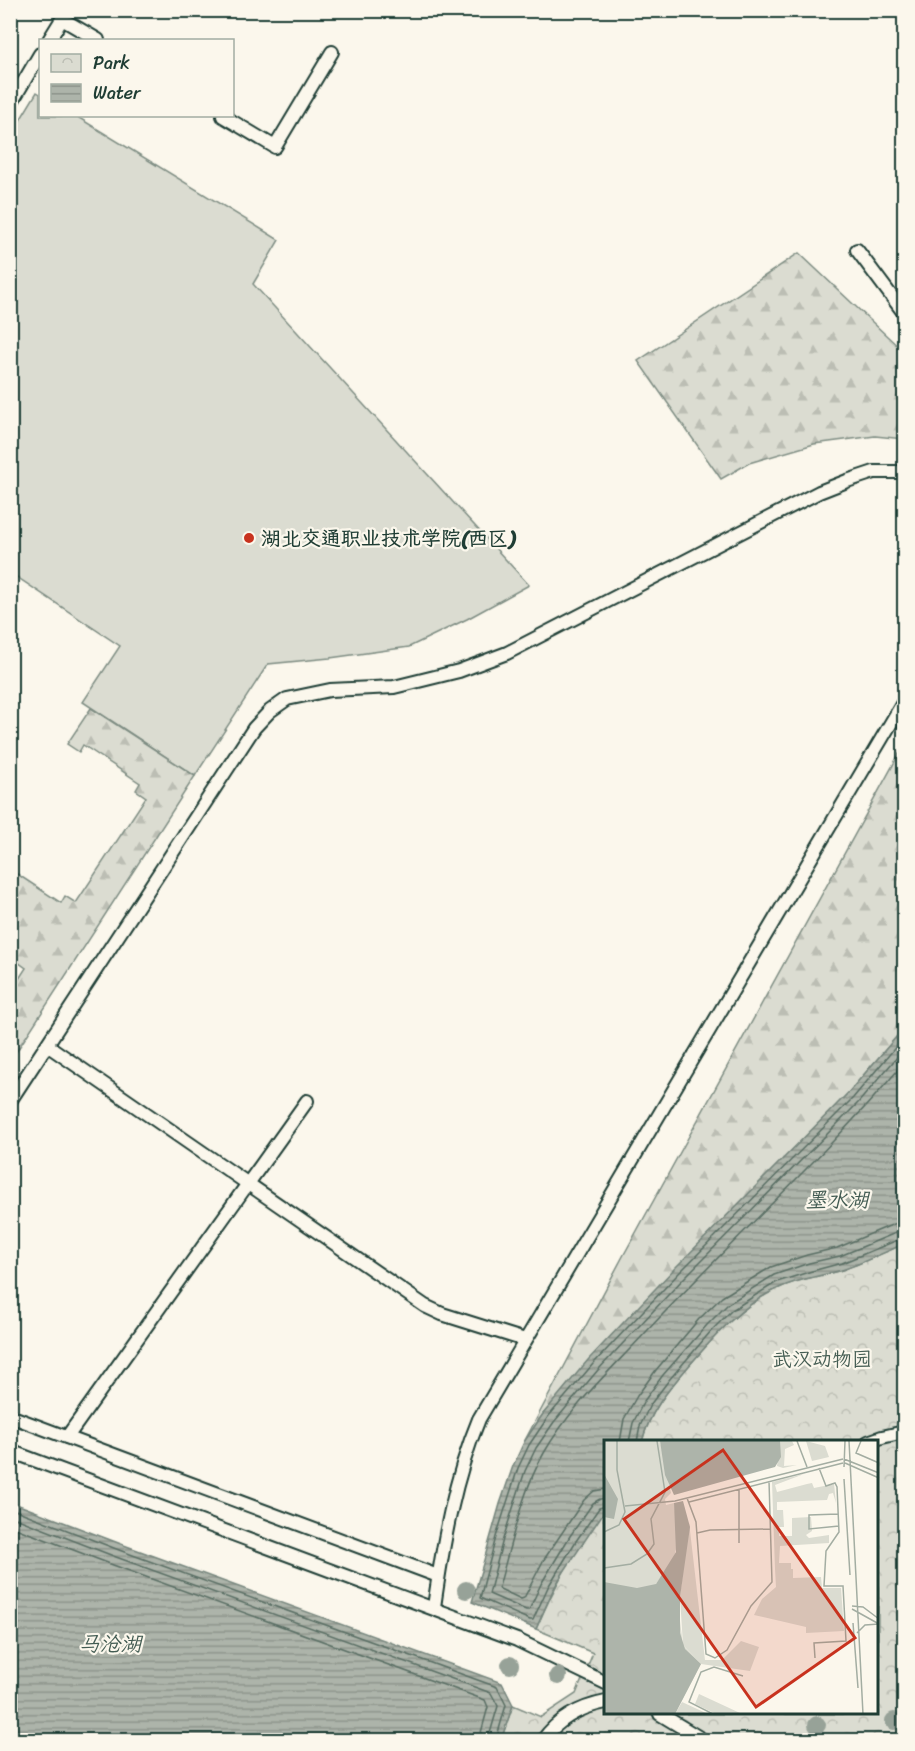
<svg xmlns="http://www.w3.org/2000/svg" width="915" height="1751" font-family="Sriracha,'LXGW WenKai TC',sans-serif">
<defs>
<pattern id="forest-firs" width="22" height="20" patternUnits="userSpaceOnUse" patternTransform="scale(1.5)"><rect width="22" height="20" fill="#dbdcd1"/><path d="M5 1l3.5 6h-7zM16 11l3.5 6h-7z" fill="#bcbeb4"/></pattern>
<pattern id="park-crowns" width="20" height="18" patternUnits="userSpaceOnUse" patternTransform="scale(1.5)"><rect width="20" height="18" fill="#dbdcd1"/><path d="M2 6a3 3 0 1 1 6 0M12 15a3 3 0 1 1 6 0" fill="none" stroke="#bcbeb4"/></pattern>
<pattern id="water-rules" width="6" height="5" patternUnits="userSpaceOnUse" patternTransform="scale(1.5)"><rect width="6" height="5" fill="#adb4aa"/><path d="M0 2.5h6" fill="none" stroke="#8c948b"/></pattern>
</defs>
<rect width="100%" height="100%" fill="#fbf7ec"/>
<filter id="ink" filterUnits="userSpaceOnUse"><feTurbulence type="fractalNoise" baseFrequency=".0167" numOctaves="2"/><feDisplacementMap in="SourceGraphic" scale="12" xChannelSelector="R" yChannelSelector="G"/><feConvolveMatrix kernelMatrix="1 2 1 2 8 2 1 2 1" color-interpolation-filters="sRGB"/></filter>
<g filter="url(#ink)">
<!-- grass -->
<polygon fill="#dbdcd1" stroke="#7d8c82" stroke-width="1.5" points="37,92 40,94 40,116 76,116 279,240 253,284 529,585 467,619 409,647 330,658 268,664 195,776 83,702 120,646 11,573 11,135"/>
<!-- forest -->
<g fill="url(#forest-firs)" stroke="#7d8c82" stroke-width="1.5">
<polygon points="799,253 904,352 904,439 875,436 814,444 749,463 721,479 638,361"/>
<polygon points="91,708 195,776 11,1060 11,991 26,968 11,957 11,870 61,903 65,896 76,903 146,797 136,790 140,783 83,745 79,752 67,744"/>
<polygon points="904,745 904,1028 848,1093 543,1414 524,1442 622,1258"/>
</g>
<!-- park -->
<path fill="url(#park-crowns)" stroke="#7d8c82" stroke-width="1.5" d="M904,1244v496h-403l12,-35 28,12 35,-23 17,-41 -57,-24c18,-42 40,-84 70,-120v205h272v-272h-236c7,-29 25,-51 45,-74 27,-31 53,-62 92,-80 21,-10 45,-12 66,-19 20,-7 40,-17 59,-25z"/>
<!-- water -->
<g fill="url(#water-rules)" stroke="#74847b" stroke-width="1.5">
<path d="M904,1028v216c-19,8 -39,18 -59,25 -21,7 -45,9 -66,19 -39,17 -65,49 -92,80 -20,23 -38,45 -45,74h-36v67l-43,64 -10,17 -17,39 -64,-27 28,-98 13,-38 11,-24 19,-28 45,-54 85,-90 175,-177z"/>
<polygon points="11,1502 121,1544 502,1683 513,1705 501,1740 11,1740"/>
</g>
<g fill="none" stroke-linecap="round" stroke-linejoin="round">
<!-- shore -->
<g stroke="#586d63" stroke-width="1.5">
<polyline points="620,1442 624,1419 637,1396 656,1370 699,1319 722,1297 771,1267 807,1255 837,1248 894,1224 904,1222"/>
<polyline points="629,1442 633,1423 644,1401 663,1375 707,1325 728,1304 774,1275 809,1263 840,1256 898,1232 904,1231"/>
<polyline points="637,1442 640,1426 650,1405 669,1380 712,1330 732,1310 777,1282 812,1271 842,1263 900,1239 904,1239"/>
<path d="M606,1489l-12,2 -10,9 -41,61 -19,37 -3,1 -21,-10 -1,-2c12,-43 23,-96 45,-134 26,-46 67,-83 102,-121 85,-91 178,-175 258,-269"/>
<polyline points="606,1498 600,1499 593,1503 570,1536 541,1584 529,1610 526,1610 489,1594 503,1539 525,1471 536,1448 554,1422 598,1370 683,1279 858,1103 904,1049"/>
<polyline points="606,1506 599,1508 576,1541 548,1587 533,1620 530,1620 480,1598 496,1537 518,1468 529,1445 548,1417 593,1364 678,1274 853,1098 904,1037"/>
<polyline points="10,1508 119,1550 497,1687 506,1705 496,1740"/>
<polyline points="10,1516 116,1557 491,1693 498,1706 488,1740"/>
<polyline points="10,1526 113,1565 485,1700 488,1707 479,1740"/>
</g>
<!-- lane casing -->
<g stroke="#1f3d34" stroke-width="16">
<g id="lane">
<polyline points="49,40 62,19 98,40"/>
<polyline points="10,105 40,54"/>
<polyline points="223,116 275,147 332,52"/>
<polyline points="857,250 904,313"/>
<polyline points="47,1045 425,1306 442,1314 525,1340"/>
<polyline points="10,1101 254,728 270,711 287,699 330,690 394,687 459,671 507,653 819,492 847,481 874,472 904,472"/>
<polyline points="10,1416 438,1576"/>
<polyline points="67,1437 307,1101"/>
<polyline points="868,1442 882,1437 904,1432"/>
<polyline points="10,1451 517,1640 606,1683"/>
<path d="M434,1607c9,-63 20,-128 45,-188l425,-718"/>
<polyline points="660,1714 703,1740"/>
<path d="M543,1740c15,-21 37,-33 63,-38"/>
</g>
</g>
<!-- lane -->
<use href="#lane" stroke="#fbf7ec" stroke-width="12"/>
</g>
<!-- trees -->
<g fill="#97a298">
<circle cx="466" cy="1590" r="9"/>
<circle cx="510" cy="1665" r="9"/>
<circle cx="558" cy="1676" r="9"/>
<circle cx="894" cy="1721" r="9"/>
<circle cx="817" cy="1725" r="9"/>
</g>
</g>
<!-- markers -->
<circle fill="#c8321e" stroke="#fbf7ec" stroke-width="2" cx="249" cy="538" r="6"/>
<g text-anchor="middle" stroke-width="4.5" stroke-linejoin="round" paint-order="stroke">
<!-- poi labels -->
<g font-size="20" font-weight="bold" fill="#1f3d34" stroke="#fbf7ec" text-anchor="start">
<text x="261" y="545">湖北交通职业技术学院(西区)</text>
</g>
<!-- park labels -->
<g font-size="20" fill="#455d53" stroke="#fbf7ec">
<text x="822" y="1366">武汉动物园</text>
</g>
<!-- water labels -->
<g font-size="21" font-style="italic" fill="#425b52" stroke="#fbf7ec">
<text x="837" y="1207">墨水湖</text>
<text x="110" y="1651">马沧湖</text>
</g>
</g>
<!-- overview -->
<g transform="translate(604 1440)">
<rect width="274" height="274" fill="#fbf7ec"/>
<path d="M176,1h12l2,4 -9,4 -1,17 13,-1 -14,3 -6,-2zM202,1l19,5 4,11 -17,4zM171,129h18v9l28,-1 1,11h19l3,43 -38,2v-6l-52,-12 8,-16 14,-12zM95,254l41,19 -24,1 -21,-10z" fill="#dbdcd1"/>
<path d="M200,34l-29,11 2,7 30,-8 5,-1 2,5 20,-4 2,19 -3,-10 -4,1 -2,6 -50,2v8h6l1,17h-5v9h13v-18l19,-1 1,14 -6,4 3,3 20,-3v8l-49,3 -1,17h12v6h-16l-3,-87zM85,82l16,138h17l19,-19 18,6 -9,24 -49,-7 -18,-19 -3,-48zM78,262l26,12h-33z" fill="#dbdcd1"/>
<path d="M0,1h56l11,52 -6,6 1,6 8,-2 4,37 -4,18 -18,26 23,29 4,32 18,19 -26,50h-71z" fill="#dbdcd1"/>
<path d="M56,1h120l1,16 -6,10 -101,28 -9,-20zM0,34l14,25 -4,20 -10,-2zM79,61l7,26 -10,70v36l5,16 16,15 -26,50h-71v-132l33,6 19,-4 20,-32 -2,-49z" fill="#adb4aa"/>
<path fill="none" stroke="#a3ada2" stroke-width="1.5" d="M193,1l10,26M245,1l14,273M257,1l-5,12 23,10M240,19l35,14M241,23l34,15M240,27l1,-26M240,39l6,96M83,58l9,24 10,132 9,4 12,-8 24,-44 21,-24 -3,-101M85,62l154,-39M21,66l50,-5 168,-42M234,74l-29,1v14l30,-3M0,92l15,-7 6,-13 -8,-42v-29M93,93l13,-3 61,-1M135,103v-54M0,128l27,-4 16,-10 7,-10 -3,-25 14,-27 -8,-51M248,166l11,1 16,12M248,169l27,15M249,183l5,65M253,193l8,-8 14,-1M211,218l-1,-15 32,-2 -3,-55h-19l2,-35 13,-19 -2,-45 -2,-4 -9,3 -7,-18M109,274l-24,-12 12,-30 13,-5 29,9"/>
<path fill="#c8321e" fill-opacity="0.15" stroke="#c8321e" stroke-width="3" d="M119,10l132,188 -99,69 -132,-188z"/>
<rect width="274" height="274" fill="none" stroke="#1f3d34" stroke-width="3"/>
</g>
<!-- margin -->
<rect width="915" height="1751" fill="none" stroke="#fbf7ec" stroke-width="36"/>
<rect x="18" y="18" width="879" height="1715" fill="none" stroke="#1f3d34" stroke-width="2" filter="url(#ink)"/>
<!-- legend -->
<rect x="39" y="39" width="195" height="78" fill="#fbf7ec" stroke="#a3ada2" stroke-width="1.5"/>
<rect x="51" y="54" width="30" height="18" fill="url(#park-crowns)" stroke="#a3ada2" stroke-width="1.5"/>
<text x="93" y="69" font-size="18" fill="#1f3d34">Park</text>
<rect x="51" y="84" width="30" height="18" fill="url(#water-rules)" stroke="#a3ada2" stroke-width="1.5"/>
<text x="93" y="99" font-size="18" fill="#1f3d34">Water</text>
</svg>
